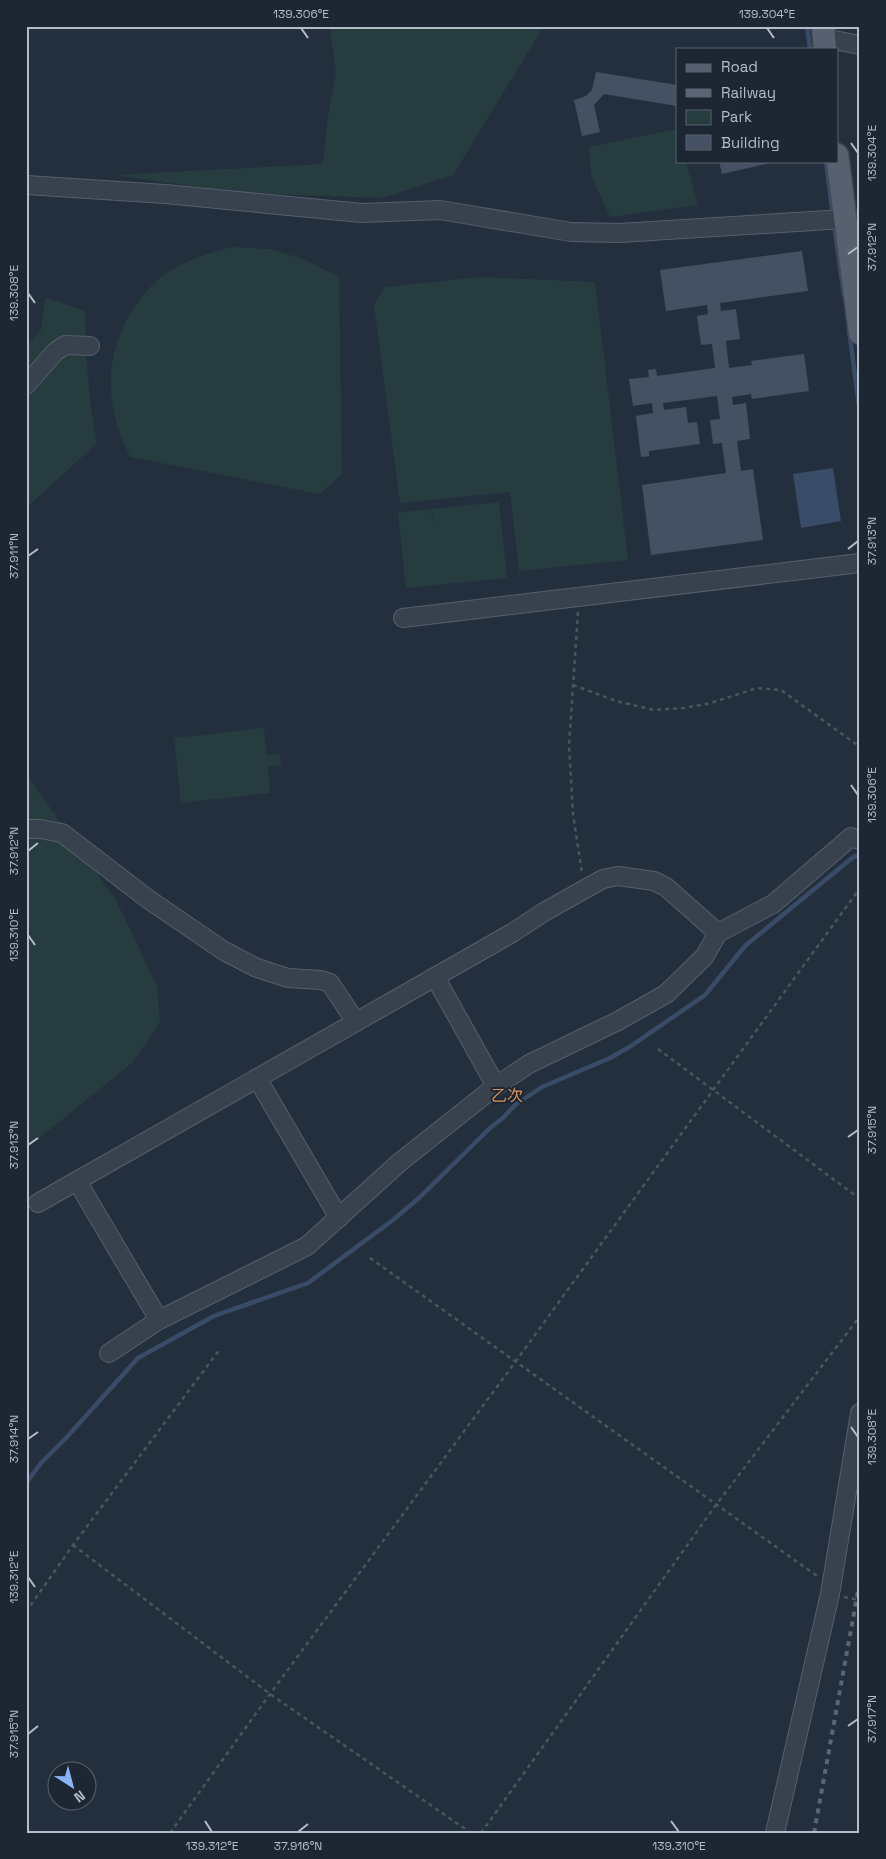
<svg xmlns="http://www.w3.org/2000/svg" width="886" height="1859" font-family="'Space Grotesk','Noto Sans JP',sans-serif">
<rect width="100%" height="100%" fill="#242f3e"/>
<!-- green -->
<g fill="#263c3f">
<polygon points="330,26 544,26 453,175 383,198 241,193 113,175 323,164 327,122 336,73"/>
<polygon points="677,129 677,161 686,161 698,205 610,217 591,175 589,147"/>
<path d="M232,247l38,2 34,10 35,18 3,197 -22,20 -190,-37c-5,-12 -11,-24 -14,-36 -11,-39 -5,-76 16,-110 9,-14 22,-31 36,-39 20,-13 42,-19 64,-25z"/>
<polygon points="481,277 595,282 628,560 519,571 510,492 400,503 374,305 384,287"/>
<path d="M45,297l40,14c1,45 3,89 12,132l-71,65v-163l15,-15z"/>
<polygon points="499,502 507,578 406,588 398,513 431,509 433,525 432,509"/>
<polygon points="264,728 267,755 280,754 281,765 268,767 270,793 181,803 174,738"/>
<polygon points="26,774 116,900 157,986 160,1023 132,1063 26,1149"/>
</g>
<!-- water -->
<polygon fill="#394c67" points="833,468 841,521 801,528 793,474"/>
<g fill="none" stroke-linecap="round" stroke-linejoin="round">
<!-- stream -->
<g stroke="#394c67" stroke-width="4.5">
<polyline points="807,26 810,49"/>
<polyline points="826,161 833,216"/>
<polyline points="834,224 844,295"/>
<polyline points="849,330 860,413"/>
<polyline points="26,1483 41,1463 66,1438 138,1358 214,1316 308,1283 393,1220 420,1197 490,1128 503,1118 515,1105 542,1087 610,1058 631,1046 705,995 745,946 852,858 860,854"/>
</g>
</g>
<!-- building -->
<g fill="#455162">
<polygon points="596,72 677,85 677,106 604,94 594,105 600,132 582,136 574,100 586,96 592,90"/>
<polygon points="719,161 774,161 775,162 722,174"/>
<polygon points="802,251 808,291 720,303 721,311 736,309 740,339 726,341 729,368 752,365 751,361 804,354 809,391 752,399 751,394 732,397 733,405 746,403 750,439 737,441 741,471 753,469 763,540 651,555 642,485 726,473 722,443 713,444 710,420 720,419 717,396 663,403 664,410 686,407 688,423 697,422 700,444 649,451 649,456 641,457 636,416 653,413 652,403 633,406 629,379 649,377 648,370 656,369 657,376 715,368 712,344 701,345 697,316 708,314 707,305 666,311 660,270"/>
</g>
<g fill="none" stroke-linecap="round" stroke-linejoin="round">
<!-- minor casing -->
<g stroke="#565f6c" stroke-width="20">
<g id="minor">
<polyline points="824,38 860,45"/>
<polyline points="26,185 165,194 362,213 440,210 571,232 620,233 844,219"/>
<polyline points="26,385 55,352 65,345 90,346"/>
<polyline points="403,618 860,563"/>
<polyline points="26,829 40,829 62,833 148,899 224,951 257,968 288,978 321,980 330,983 356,1022"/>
<polyline points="435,977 496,1086"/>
<polyline points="257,1078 339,1218"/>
<polyline points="77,1181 159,1320"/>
<polyline points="38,1203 435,977 512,933 544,912 603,879 618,876 654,881 666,887 718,933"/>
<polyline points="109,1353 159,1320 307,1246 400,1162 496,1086 529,1064 618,1021 666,994 704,957 718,933 773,904 851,837 860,840"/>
<polyline points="775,1833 830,1594 860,1413"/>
</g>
</g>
<!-- major casing -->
<g stroke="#414a57" stroke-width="25">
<g id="major">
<polyline points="823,26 825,49"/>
<polyline points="837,155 860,333"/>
</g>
</g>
<!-- path -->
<g stroke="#44595c" stroke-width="2.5" stroke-dasharray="4 4" stroke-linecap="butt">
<polyline points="578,612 569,745 573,814 582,873"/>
<polyline points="573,685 616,701 654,710 684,708 711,703 757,688 781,690 860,747"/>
<polyline points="658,1049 860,1199"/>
<polyline points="370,1258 817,1576"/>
<polyline points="73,1545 270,1694 471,1833"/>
<polyline points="844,1597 860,1600"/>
<polyline points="26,1612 73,1545 220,1349"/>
<polyline points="170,1833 270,1694 516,1361 860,888"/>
<polyline points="481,1833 716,1505 860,1316"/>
</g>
<!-- minor -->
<use href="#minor" stroke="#38414e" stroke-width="18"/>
<!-- major -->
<use href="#major" stroke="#56606e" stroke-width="22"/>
<!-- rail -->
<polyline stroke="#5a6575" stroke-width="4" stroke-dasharray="5 5" stroke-linecap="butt" points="814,1833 860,1580"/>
</g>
<!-- ticks -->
<path fill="none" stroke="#b4bcc9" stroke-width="2" d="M301,28l7,10M767,28l7,10M851,143l7,10M848,254l10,-7M28,293l7,10M848,549l10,-8M28,556l10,-7M851,785l7,10M28,851l10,-8M28,935l7,10M848,1137l10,-7M28,1145l10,-7M851,1427l7,10M28,1439l10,-7M28,1577l7,10M848,1726l10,-7M28,1734l10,-8M205,1821l7,11M671,1821l8,11M298,1832l10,-8"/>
<g text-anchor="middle" stroke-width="4" stroke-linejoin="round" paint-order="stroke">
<!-- neighbourhood labels -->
<g font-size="16" fill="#d59563" stroke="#1d2633">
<text x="507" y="1101">乙次</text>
</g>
</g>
<!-- border -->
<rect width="886" height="1859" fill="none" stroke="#1d2633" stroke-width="55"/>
<!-- legend -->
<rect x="676" y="48" width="162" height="115" fill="#1d2633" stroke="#59626f"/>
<rect x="686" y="64" width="25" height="8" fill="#56606e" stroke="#59626f"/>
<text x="721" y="72" font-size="15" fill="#b4bcc9">Road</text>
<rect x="686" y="89" width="25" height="8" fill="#5a6575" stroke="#59626f"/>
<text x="721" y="98" font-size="15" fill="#b4bcc9">Railway</text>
<rect x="686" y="110" width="25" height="15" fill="#263c3f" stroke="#59626f"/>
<text x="721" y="122" font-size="15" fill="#b4bcc9">Park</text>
<rect x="686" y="135" width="25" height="15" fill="#455162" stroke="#59626f"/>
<text x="721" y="148" font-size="15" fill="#b4bcc9">Building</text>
<!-- north arrow -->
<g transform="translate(72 1786) rotate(144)"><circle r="24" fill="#1d2633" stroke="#59626f"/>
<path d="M0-4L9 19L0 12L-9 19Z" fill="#8ab4f8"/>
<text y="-8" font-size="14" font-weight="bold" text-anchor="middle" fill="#b4bcc9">N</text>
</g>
<rect x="28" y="28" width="830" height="1804" fill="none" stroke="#b4bcc9" stroke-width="2"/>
<g font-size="12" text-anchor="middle" fill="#b4bcc9">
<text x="301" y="18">139.306°E</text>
<text x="767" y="18">139.304°E</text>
<text transform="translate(872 153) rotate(-90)" y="4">139.304°E</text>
<text transform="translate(872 247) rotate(-90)" y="4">37.912°N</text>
<text transform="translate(14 293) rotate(-90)" y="4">139.308°E</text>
<text transform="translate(872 541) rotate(-90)" y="4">37.913°N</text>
<text transform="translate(14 556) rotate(-90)" y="4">37.911°N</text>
<text transform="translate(872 795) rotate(-90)" y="4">139.306°E</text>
<text transform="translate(14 851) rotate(-90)" y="4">37.912°N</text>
<text transform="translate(14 935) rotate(-90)" y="4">139.310°E</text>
<text transform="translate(872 1130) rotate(-90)" y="4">37.915°N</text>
<text transform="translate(14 1145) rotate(-90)" y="4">37.913°N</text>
<text transform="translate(872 1437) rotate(-90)" y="4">139.308°E</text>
<text transform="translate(14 1439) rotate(-90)" y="4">37.914°N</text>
<text transform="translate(14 1577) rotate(-90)" y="4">139.312°E</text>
<text transform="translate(872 1719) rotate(-90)" y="4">37.917°N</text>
<text transform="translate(14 1734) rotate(-90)" y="4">37.915°N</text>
<text x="212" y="1850">139.312°E</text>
<text x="298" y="1850">37.916°N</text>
<text x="679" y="1850">139.310°E</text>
</g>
</svg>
